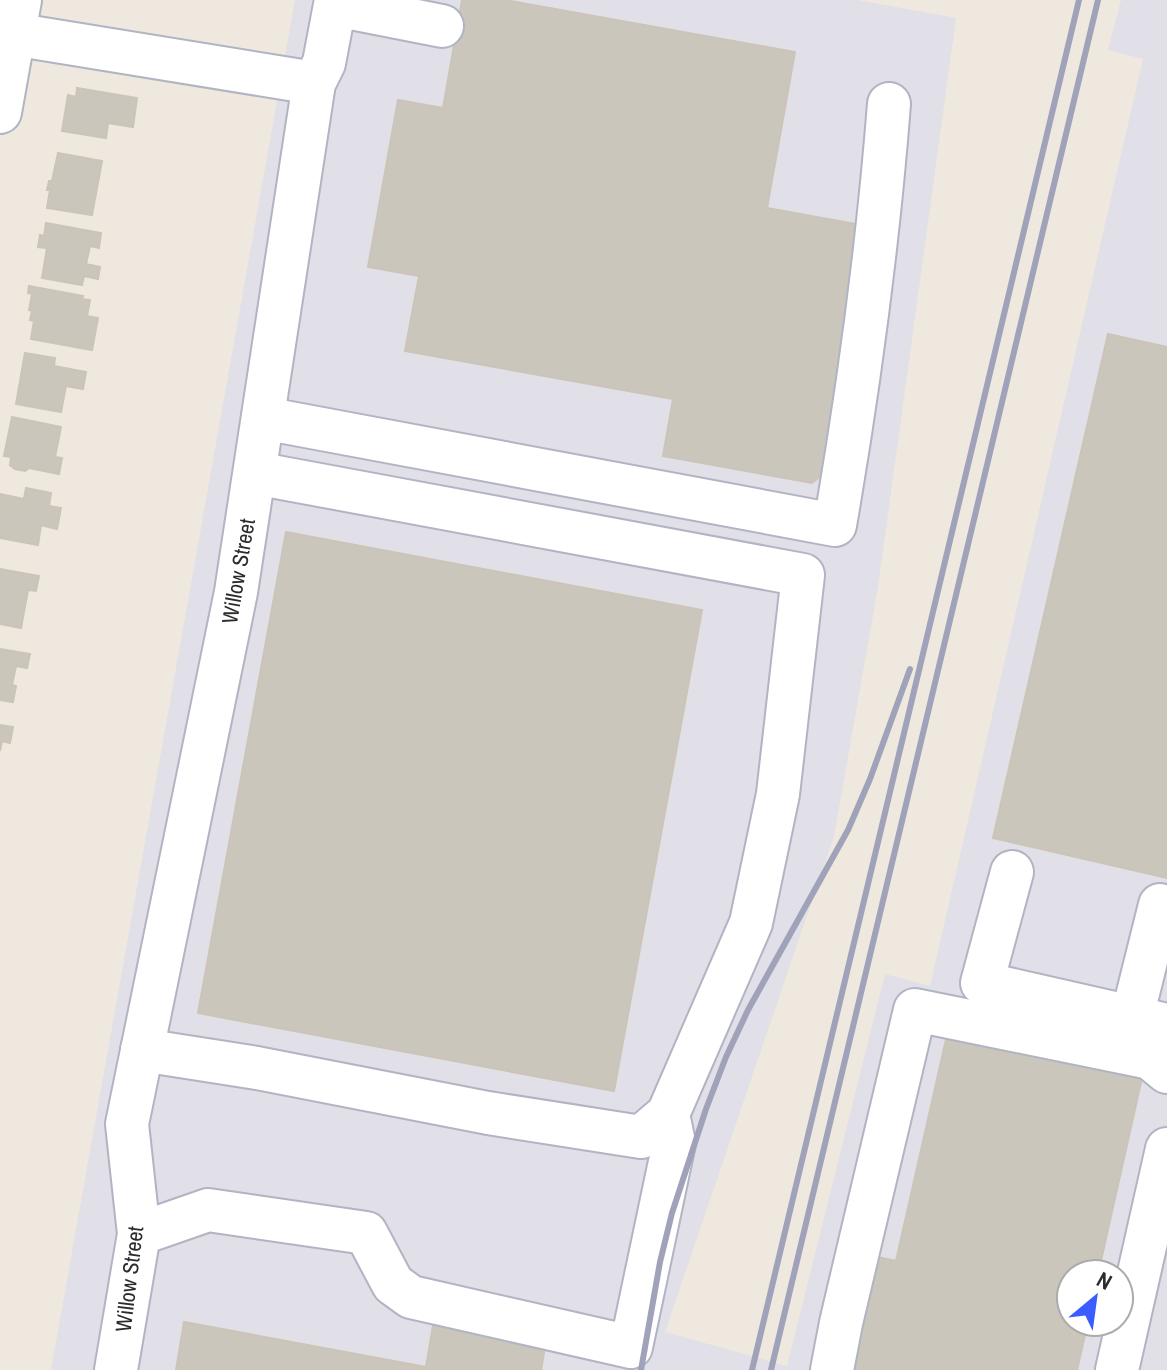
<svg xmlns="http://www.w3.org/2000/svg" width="1167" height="1370" font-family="'Archivo Narrow',sans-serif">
<rect width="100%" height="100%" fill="#efe8de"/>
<!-- industrial -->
<path fill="#e1dfe7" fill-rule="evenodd" d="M295,0h562l99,18 -78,569 -44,249 -169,496 122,34 98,-392 45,12 213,-927 -35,-9 13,-50h46v1370h-1116zM1071,1274h48v48h-48z"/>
<!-- building -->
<g fill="#cac6bc" stroke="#cbc4b7" stroke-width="2">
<polygon points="462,0 505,0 795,52 767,208 867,226 822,475 812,483 663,456 673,399 405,351 419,276 368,267 398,100 443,108"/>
<polygon points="77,88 137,98 133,127 108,123 106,138 62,131 68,95 76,97"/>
<polygon points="58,153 102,161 92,215 47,208 50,190 47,190 49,181 52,181"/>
<polygon points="46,223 101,233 99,248 90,246 86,264 100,267 98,279 84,276 82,285 42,278 47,248 38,247 40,235 44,236"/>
<polygon points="29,286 83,296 82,299 90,300 87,316 98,318 92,350 31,339 34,321 30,320 32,311 29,310 32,294 28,293"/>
<polygon points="1108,334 1167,347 1167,878 993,838"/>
<polygon points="25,353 55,358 54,366 86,372 83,389 66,386 61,412 16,404"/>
<polygon points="12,417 61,427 55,457 62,458 59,474 29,468 25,471 15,469 10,465 11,457 4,456"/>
<polygon points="26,488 51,493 49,506 61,508 57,529 41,525 38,545 0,538 0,494 24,499"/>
<polygon points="286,532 702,610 614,1091 198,1013"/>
<polygon points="0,569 39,576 36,591 28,590 21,628 0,624"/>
<polygon points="0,649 30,654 27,668 16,666 12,685 16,686 13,702 0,700"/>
<polygon points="0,725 13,727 10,743 2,741 0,751"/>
<polygon points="949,1026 1144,1069 1098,1274 1071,1274 1071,1322 1088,1322 1077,1370 847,1370 873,1256 896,1261"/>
<polygon points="434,1320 546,1341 541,1370 176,1370 184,1322 426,1367"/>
</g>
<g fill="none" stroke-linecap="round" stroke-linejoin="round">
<!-- minor casing -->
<g stroke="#b1b4c2" stroke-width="46">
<g id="minor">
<polyline points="0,32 314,83"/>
<polyline points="0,112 20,0"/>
<path d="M263,418l572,107c24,-139 43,-280 54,-421"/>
<polyline points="1012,872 982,983 1167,1025"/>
<polyline points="1132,1017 1160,905"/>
<polyline points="142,1050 257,1068 488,1113 641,1137 668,1114 751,923 778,794 803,575 255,473"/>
<polyline points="139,1234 208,1210 366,1233 393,1284 411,1297 631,1347 674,1143 668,1114"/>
<polyline points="116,1370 139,1234 127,1124 236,592 314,83 324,63 335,5 442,26"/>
<polyline points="832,1370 841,1323 915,1010 1150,1058 1167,1072"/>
<polyline points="1117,1370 1167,1149"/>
</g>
</g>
<!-- minor -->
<use href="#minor" stroke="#fff" stroke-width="42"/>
<!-- rail -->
<g stroke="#9fa2b9" stroke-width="6">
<polyline points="641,1370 660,1262 672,1213 706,1109 726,1057 748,1010 848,830 870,779 910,669"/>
<polyline points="752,1370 1079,0"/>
<polyline points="771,1370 1098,0"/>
</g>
</g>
<g text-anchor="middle" stroke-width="6" stroke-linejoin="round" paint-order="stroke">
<!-- street labels -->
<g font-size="22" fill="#2c2c2c" stroke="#fff">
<text transform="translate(238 571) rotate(-80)" y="8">Willow Street</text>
<text transform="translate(129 1279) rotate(-83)" y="8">Willow Street</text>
</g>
</g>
<!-- north arrow -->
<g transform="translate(1095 1298) rotate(29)"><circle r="38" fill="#ffffff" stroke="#ababab" stroke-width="2"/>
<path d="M0-6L14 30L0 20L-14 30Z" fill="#3b5cff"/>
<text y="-12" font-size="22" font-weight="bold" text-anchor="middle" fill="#2c2c2c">N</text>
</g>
</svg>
